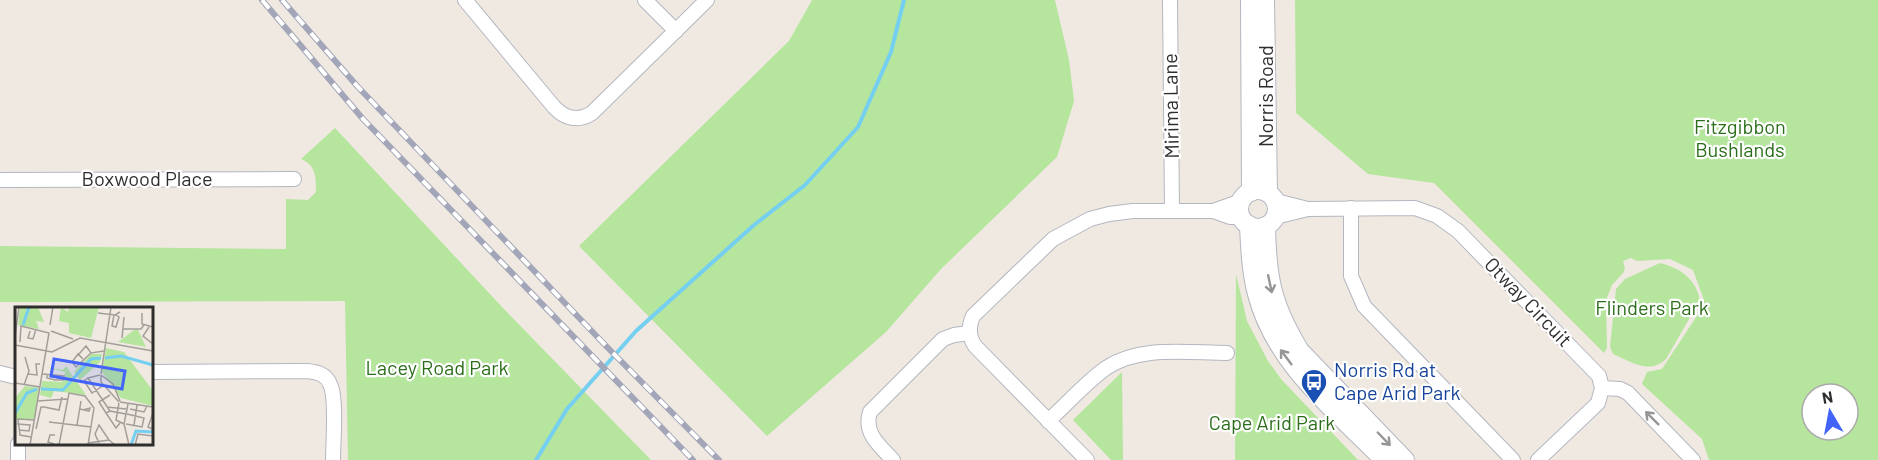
<svg xmlns="http://www.w3.org/2000/svg" width="1878" height="460" font-family="Barlow,sans-serif">
<rect width="100%" height="100%" fill="#efe9e1"/>
<!-- green -->
<g fill="#b6e59e" fill-rule="evenodd">
<polygon points="812,0 1055,0 1069,60 1074,101 1057,157 941,269 886,332 767,436 579,246 789,41"/>
<path d="M1295,0h583v460h-169l-7,-21 -60,-55 5,-12 15,-3 40,-61 2,-8 -11,-30 -23,-11 -33,2 -6,-3 -8,3 2,7 -2,5 -11,12 -6,15 1,48 -3,5 -170,-170 -66,-9 -72,-61zM1812,394h36v36h-36z"/>
<path d="M335,128l168,180 148,152h-303l-3,-159 -345,1v-56l286,3v-50l22,1 8,-8c0,-15 0,-27 -15,-33z"/>
<path d="M1660,263c20,5 36,16 40,37l-34,59c-17,16 -34,3 -53,-5l-3,-7 6,-58 9,-10z"/>
<polygon points="1236,274 1247,321 1268,361 1281,379 1358,460 1235,460"/>
<polygon points="1122,372 1123,460 1111,460 1073,420"/>
</g>
<g fill="none" stroke-linecap="round" stroke-linejoin="round">
<!-- stream -->
<polyline stroke="#75cff0" stroke-width="4" points="536,460 567,409 636,331 754,225 805,185 858,127 891,52 904,0"/>
<!-- street casing -->
<g stroke="#b4b7c1" stroke-width="16">
<g id="street">
<path d="M465,0l89,107c11,12 24,15 38,6l115,-113"/>
<polyline points="645,0 676,31"/>
<polyline points="1170,0 1172,211"/>
<polyline points="0,180 294,179"/>
<polyline points="1276,201 1308,209"/>
<polyline points="1351,208 1351,276 1364,306 1513,460"/>
<polyline points="1213,211 1241,201"/>
<polyline points="1275,217 1308,209 1415,208 1437,216 1458,231 1599,376 1602,388 1598,403 1538,460"/>
<path d="M152,372l155,-1c10,1 19,3 23,13 7,13 3,59 3,76"/>
<polyline points="0,373 16,377"/>
<polyline points="1602,388 1620,389 1628,393 1693,460"/>
<path d="M1048,421c19,-17 37,-38 58,-53 34,-23 83,-15 121,-15"/>
<polyline points="18,444 18,460"/>
<path d="M893,460c-13,-14 -30,-27 -23,-48l73,-73 11,-4 15,-2"/>
<path d="M1087,460l-112,-114c-6,-9 -7,-19 -2,-30l80,-77 37,-20 19,-5 24,-3h80l17,6h11"/>
</g>
</g>
<!-- secondary casing -->
<g stroke="#b4b7c1" stroke-width="20">
<g id="secondary">
<polyline points="1250,0 1251,192"/>
<polyline points="1265,0 1268,192"/>
<circle cx="1258" cy="209" r="19"/>
<path d="M1249,225c1,22 2,47 8,69 18,70 78,116 127,166"/>
<path d="M1266,226c1,53 6,79 34,125l105,109"/>
</g>
</g>
<!-- street -->
<use href="#street" stroke="#fff" stroke-width="14"/>
<!-- secondary -->
<use href="#secondary" stroke="#fff" stroke-width="18"/>
<!-- rail casing -->
<g stroke="#a3a6b8" stroke-width="6">
<g id="rail">
<polyline points="262,0 363,119 693,460"/>
<polyline points="282,0 358,87 607,347 719,460"/>
</g>
</g>
<!-- rail -->
<use href="#rail" stroke="#fff" stroke-width="4" stroke-dasharray="11" stroke-linecap="butt"/>
</g>
<!-- one-way arrows -->
<defs><path id="oneway-shaft" d="M-6 0H5M1.5-3L5.5 0L1.5 3" fill="none" stroke-width="1.6" stroke-linecap="round" stroke-linejoin="round" transform="scale(1.5)"/></defs>
<g stroke="#969696">
<use href="#oneway-shaft" transform="translate(1270 284) rotate(78)"/>
<use href="#oneway-shaft" transform="translate(1286 357) rotate(-127)"/>
<use href="#oneway-shaft" transform="translate(1652 418) rotate(-135)"/>
<use href="#oneway-shaft" transform="translate(1384 439) rotate(46)"/>
</g>
<!-- icons -->
<defs>
<g id="bus-pin" transform="scale(1.35)"><path d="M0 17L-7.5 6A9.5 9.5 0 1 1 7.5 6Z" fill="#1a4fb4" stroke="#fff"/><path d="M-5-6H5V4H4V6H2V4H-2V6H-4V4H-5ZM-3.5-4V0h7V-4ZM-3.5 1.2v1.5H-2V1.2ZM2 1.2v1.5H3.5V1.2Z" fill="#fff"/></g>
</defs>
<g fill-rule="evenodd">
<use href="#bus-pin" x="1314" y="382"/>
</g>
<g text-anchor="middle" stroke-width="4.5" stroke-linejoin="round" paint-order="stroke">
<!-- street labels -->
<g font-size="20" fill="#2e2e2e" stroke="#fff">
<text transform="translate(1266 96) rotate(-90)" y="7">Norris Road</text>
<text transform="translate(1171 106) rotate(-91)" y="7">Mirima Lane</text>
<text x="147" y="186">Boxwood Place</text>
<text transform="translate(1528 302) rotate(46)" y="7">Otway Circuit</text>
</g>
<!-- park labels -->
<g font-size="20" fill="#2c6e1b" stroke="#fff">
<text x="1740" y="134">Fitzgibbon<tspan x="1740" dy="23">Bushlands</tspan></text>
<text x="1652" y="315">Flinders Park</text>
<text x="437" y="375">Lacey Road Park</text>
<text x="1272" y="430">Cape Arid Park</text>
</g>
<!-- transit labels -->
<g font-size="20" fill="#164399" stroke="#fff" text-anchor="start">
<text x="1334" y="377">Norris Rd at<tspan x="1334" dy="23">Cape Arid Park</tspan></text>
</g>
</g>
<!-- overview -->
<g transform="translate(15 307)">
<rect width="138" height="138" fill="#efe9e1"/>
<path d="M5,0h18l6,15 -8,-1 3,8 -21,-4zM46,0l7,5 1,-5h30l-8,31 -22,-5v-10l-10,-2zM119,23h4l8,17 -28,-5zM91,41l18,4 29,39v15l-32,-8 -19,-26zM76,47h11l-2,8 -20,18 -6,-8zM51,59l20,29 -32,-4 -3,7 -11,-3 2,-14 20,1 2,-3 1,-7 -20,-5 18,3zM10,79l14,2 -5,31 -19,1v-22z" fill="#b6e59e"/>
<path fill="none" stroke="#75cff0" stroke-width="3" d="M8,18l6,-18M90,51l16,-2 32,9M26,82l22,1 28,-31 10,-1M0,106l12,-20 10,-4M116,138l5,-14 17,1"/>
<path fill="none" stroke="#a29e99" stroke-width="1.5" d="M83,6l17,2 5,-3M127,6v11l11,3M99,8l-2,11 4,1 3,-10 -3,-2M35,18l3,-18M134,20l-6,9 10,8M108,22h18l3,-4M15,24l-2,7 5,1 3,-10M36,24l22,8M0,29l4,-29M107,31l2,-21M5,35l1,-16 28,7 -19,112M0,38l37,7 28,-14 73,13M64,47l7,-8 5,7 13,-2M68,52l-5,-5 -6,8 4,5 15,-14M13,67l9,1 -1,-11h4M28,67l21,2 -1,4h-8l-8,-2v-3M86,67l10,-67M85,68l-12,3 22,33 16,3M86,68l12,9 7,17M86,68v7l18,20M73,71l-4,3 8,12 12,-8M0,76l25,4M9,78l5,-14 -4,-14M23,94l29,-2M105,95l33,5M104,96l-3,17 8,4M113,97l-4,20 5,21M29,100l15,3 3,-13M92,100l19,2M65,102l9,2 1,-3 -7,2M115,102l14,3 3,-6M95,104l-4,2 -7,-11 11,-7M91,106l10,15 4,-5M138,106l-5,14 5,2M34,115l42,5M2,117l13,1 -1,6 -10,-1M111,117l16,3 2,-9 -17,-4M62,118l4,-24M119,118l3,-20M21,122l5,-22h3M16,130l-11,-2 -2,-16 16,1M73,136l21,-3 6,5M84,136l-4,-9 4,-9 10,15M39,137l-6,-2 2,-7h5M44,138l10,-52 16,3 9,12 -6,37M120,138l3,-11 15,2"/>
<path fill="#4264fb" fill-opacity="0.15" stroke="#4264fb" stroke-width="3" d="M39,52l71,12 -3,18 -71,-13z"/>
<rect width="138" height="138" fill="none" stroke="#2e2e2e" stroke-width="3"/>
</g>
<!-- north arrow -->
<g transform="translate(1830 412) rotate(350)"><circle r="28" fill="#ffffff" stroke="#ababab" stroke-width="1.5"/>
<path d="M0-4.5L10 22L0 15L-10 22Z" fill="#4264fb"/>
<text y="-9" font-size="16" font-weight="bold" text-anchor="middle" fill="#2e2e2e">N</text>
</g>
</svg>
